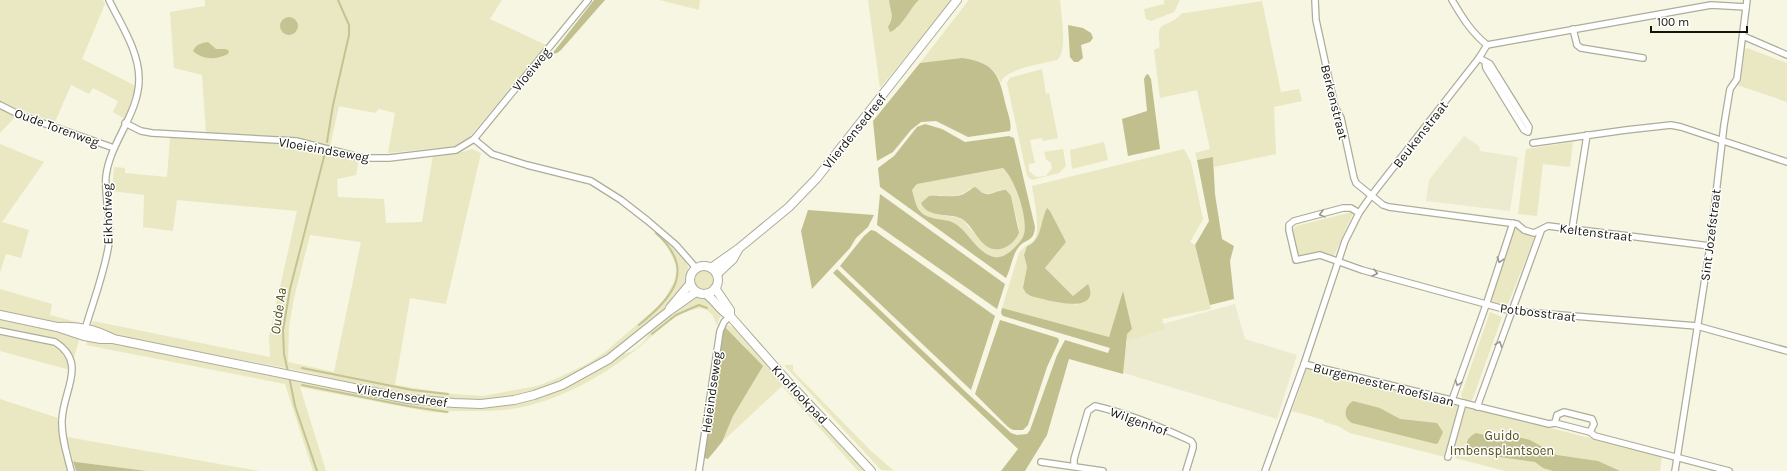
<svg xmlns="http://www.w3.org/2000/svg" width="1787" height="471" font-family="Karla,sans-serif">
<rect width="100%" height="100%" fill="#f6f6e2"/>
<!-- built -->
<g fill="#ecebcf">
<polygon points="1464,136 1479,146 1480,151 1518,157 1510,211 1426,201 1429,180"/>
<polygon points="1235,304 1245,339 1297,355 1277,419 1114,370 1119,354 1134,332"/>
</g>
<!-- green -->
<g fill="#e9e8c2" fill-rule="evenodd">
<polygon points="0,0 103,0 105,4 82,59 136,86 125,119 113,112 118,101 93,88 89,94 71,85 55,122 7,105 0,101"/>
<polygon points="205,0 502,0 490,19 546,45 467,140 456,146 388,153 395,113 379,109 375,113 339,106 330,146 288,137 206,133 202,75 174,68 170,12 205,6"/>
<polygon points="659,0 700,0 699,10"/>
<path d="M868,0h21c1,11 5,16 -1,27l9,2 17,-24 5,-5h33l-72,88z"/>
<path d="M969,0h91c1,14 8,52 -3,60 -12,3 -54,9 -56,23 -12,-33 -54,-22 -81,-20z"/>
<polygon points="1164,0 1180,0 1174,12 1151,21 1146,19 1144,9 1164,4"/>
<path d="M1262,1l19,91 18,-3 3,12 -28,6 2,47 -62,13 -1,-10 -16,3 -2,-7 15,-4 -13,-59 -37,8 -6,-48 6,-3c-5,-31 7,-16 22,-34h4z"/>
<polygon points="1747,48 1787,63 1787,102 1737,85 1741,81 1745,50"/>
<polygon points="1042,69 1046,94 1049,93 1058,138 1043,141 1042,138 1030,140 1035,163 1029,164 1029,171 1036,177 1046,176 1052,168 1051,163 1046,159 1044,152 1063,149 1066,166 1059,173 1032,180 1027,176 1007,83 1010,78 1013,77"/>
<polygon points="0,107 17,115 0,133"/>
<path d="M170,137l98,5 29,3 62,13 -3,17 -19,4 1,18 46,2 2,24 36,-1 11,-67 29,-3 10,-3 9,4 -35,151 -36,-6 -15,87 58,9 30,2 54,-10 23,-9 27,-13 17,-11 59,-51 11,-20 3,-13 -4,-11 -9,-17 -10,-8 3,-3 15,13 10,15 1,-1c16,20 -7,40 -20,53 -12,12 -26,23 -39,33 -61,47 -120,64 -198,54 -45,-5 -90,-19 -135,-28 -67,-13 -134,-23 -201,-40l3,-8 177,36 -1,-20 28,-126 -120,-11 -4,31 -30,-4 1,-32 -32,-4 2,-24 11,1v5l42,4zM310,235l51,7 -27,130 -46,-10 1,-35 5,-29z"/>
<polygon points="1104,142 1108,160 1072,169 1070,150"/>
<polygon points="1573,142 1570,167 1543,164 1537,216 1518,214 1526,149"/>
<polygon points="0,144 44,162 2,222 29,230 21,258 6,254 0,272"/>
<path d="M1184,149l7,13 12,57 -13,23 5,3 16,64 -49,10 3,10 -39,12 -3,-49 -14,45 -107,-29 17,-55c4,-6 10,-8 15,-13 7,-9 0,-41 -2,-54zM1047,209l3,2 15,31 -20,26 28,28 15,-12 -12,21 -51,-27 2,-11 -3,-12 3,-9c15,-5 13,-25 20,-37z"/>
<path d="M1003,168c12,11 25,50 21,66 -2,7 -8,12 -13,17 -5,4 -10,7 -17,6 -19,-5 -25,-27 -42,-35 -4,-2 -10,-2 -15,-3 -20,-4 -20,-11 -25,-29l5,-6zM971,188c14,6 16,8 29,2l11,6 8,32 -45,5 -11,-13 -4,-2 -29,-6 8,-17c14,2 22,2 33,-7z"/>
<polygon points="1352,212 1353,213 1334,256 1299,257 1296,256 1291,231 1296,226"/>
<polygon points="1514,226 1523,233 1535,236 1506,309 1489,302"/>
<circle cx="704" cy="279" r="10"/>
<polygon points="0,289 52,304 50,315 84,324 83,327 51,323 0,311"/>
<path d="M695,296l12,1 14,17 -4,12c-4,-14 -11,-21 -26,-16 -24,7 -40,29 -59,43 -31,24 -70,45 -109,54 -24,5 -49,4 -73,4l-1,2 -18,-1 -131,-25 26,84h-13l-28,-87 -199,-39 2,-6 23,3 317,62c55,7 108,0 157,-26 13,-7 24,-16 36,-23 3,-2 6,-2 9,-3 9,-4 17,-13 21,-22z"/>
<polygon points="1490,312 1502,317 1473,398 1469,403 1464,401 1461,395"/>
<polygon points="0,319 80,337 73,361 63,345 0,328"/>
<polygon points="728,325 734,327 773,371 866,471 858,471 782,386 722,442 733,416 760,370 746,348 724,326"/>
<path d="M0,333c16,4 54,7 64,19 4,5 5,12 6,18l-70,-19z"/>
<polygon points="784,365 793,365 793,371 870,450 894,471 881,470"/>
<polygon points="1307,367 1662,456 1660,471 1505,471 1455,458 1455,456 1446,453 1445,457 1350,433 1338,426 1324,422 1324,420 1292,411"/>
<polygon points="0,399 58,418 61,443 68,471 0,471"/>
<polygon points="67,437 259,471 147,471 76,462 73,461"/>
</g>
<!-- forest -->
<g fill="#c1bf8e" fill-rule="evenodd">
<polygon points="594,0 605,0 561,50 557,53 552,54"/>
<polygon points="1068,25 1083,28 1091,33 1093,38 1090,42 1081,45 1083,58 1078,62 1074,62 1070,57"/>
<path d="M962,58c35,5 37,18 44,48 2,8 6,18 4,25l-42,6 -32,-16 -15,1 -10,8 -18,22 -16,9 -4,-40 47,-58z"/>
<polygon points="1148,74 1151,79 1160,149 1128,156 1122,119 1147,111 1144,79 1146,75"/>
<path d="M925,124l17,5 23,13 44,-6 5,2 21,89c-1,16 -10,11 -17,21 -6,8 -7,21 -12,30l-126,-91 -2,-19 16,-12 23,-29zM1003,168c12,11 25,50 21,66 -2,7 -8,12 -13,17 -5,4 -10,7 -17,6 -19,-5 -25,-27 -42,-35 -4,-2 -10,-2 -15,-3 -20,-4 -20,-11 -25,-29l5,-6z"/>
<polygon points="1213,157 1215,194 1222,239 1234,246 1230,261 1234,299 1210,305 1195,245 1209,221 1197,160"/>
<polygon points="880,194 1005,284 997,309 877,225"/>
<polygon points="808,210 874,215 868,227 856,238 850,248 812,289 801,231"/>
<polygon points="871,230 875,231 995,316 971,390 840,266 864,236"/>
<polygon points="837,269 968,394 1011,433 1017,435 1027,434 1030,430 1057,355 1065,340 1108,353 1110,348 1003,316 1001,313 1002,308 1109,337 1123,291 1132,329 1127,334 1123,374 1069,359 1047,435 1025,471 1001,471 1018,449 833,273"/>
<polygon points="1000,320 1058,338 1059,341 1047,367 1028,425 1023,430 1013,430 1008,427 975,394"/>
<polygon points="724,326 763,366 733,416 722,442 708,459 704,458"/>
<polygon points="73,461 76,462 147,471 76,471"/>
</g>
<!-- water -->
<g fill="#c4c391">
<path d="M889,0h30c-10,9 -16,27 -29,32l-2,-5c7,-12 2,-15 1,-27z"/>
<circle cx="289" cy="26" r="9"/>
<path d="M208,42l8,7h10l3,2 -1,3c-12,6 -25,6 -35,-3 3,-7 9,-8 15,-9z"/>
<path d="M975,187c4,2 5,5 8,6 7,4 15,-4 23,-3l5,6 8,37c-3,7 -8,12 -15,15 -24,8 -28,-23 -44,-30 -12,-5 -33,0 -39,-15l8,-7c11,-1 22,2 32,-1 6,-2 9,-6 14,-8z"/>
<path d="M1047,208l3,3 16,31 -21,26 28,28 15,-12c2,3 3,9 2,12 -6,16 -46,3 -59,0l-5,-3 -3,-5 4,-21 -3,-12 3,-9c15,-5 13,-25 20,-38z"/>
<path d="M1353,401l27,7 20,11 37,4 6,9 -5,11 -2,1 -84,-21c-10,-6 -7,-17 1,-22z"/>
<path d="M1476,433l13,3 29,1 12,3 27,15 41,6 22,10h-67l-10,-3 -8,-6 -64,-9 -5,-5c1,-8 2,-11 10,-15z"/>
</g>
<g fill="none" stroke-linecap="round" stroke-linejoin="round">
<!-- stream -->
<g stroke="#c4c391" stroke-width="2">
<polyline points="327,142 333,105 349,35 349,25 338,0"/>
<path d="M639,325c34,-28 58,-55 17,-92"/>
<polyline points="652,334 676,315 699,305 707,308"/>
<polyline points="302,368 412,390 448,394"/>
<polyline points="288,372 284,354 283,330 290,289 325,153"/>
<polyline points="289,376 295,406 317,471"/>
<polyline points="302,385 408,406 447,412"/>
</g>
<!-- minor casing -->
<g stroke="#aead9a" stroke-width="8">
<g id="minor">
<polyline points="1315,0 1316,20 1335,107 1341,118 1354,178 1356,183 1383,205 1389,207 1517,224 1524,230 1534,233 1548,226 1710,246"/>
<path d="M1452,0c10,17 19,32 35,45"/>
<polyline points="1573,29 1577,45 1581,48 1643,58"/>
<polyline points="1743,36 1787,55"/>
<polyline points="1479,58 1490,64 1529,127 1528,132 1524,130 1486,68 1485,62"/>
<polyline points="0,105 20,115 114,148"/>
<polyline points="125,123 141,131 152,133 296,141 363,158 389,158 456,150 474,139 588,0"/>
<polyline points="474,139 492,154 527,165 591,181 621,200 648,221 676,245 696,268"/>
<polyline points="1533,143 1626,130 1671,125 1681,127 1787,162"/>
<polyline points="1359,213 1351,208 1343,208 1294,221 1289,225 1289,230 1296,260 1320,255 1362,270 1511,311 1697,326 1787,351"/>
<polyline points="1572,230 1587,135"/>
<path d="M86,326c8,-27 19,-55 23,-83 3,-21 -5,-45 -3,-67 4,-34 33,-62 33,-97 0,-28 -18,-54 -30,-79"/>
<path d="M0,331l55,11c33,21 8,48 7,78 -1,17 5,34 9,51"/>
<polyline points="1304,364 1549,424 1555,423 1590,432 1595,436 1729,471"/>
<polyline points="1452,400 1486,305 1513,223"/>
<polyline points="1477,407 1541,231"/>
<polyline points="1555,423 1557,415 1564,412 1592,419 1594,424 1590,432"/>
<polyline points="1448,457 1463,403"/>
<polyline points="1041,462 1103,471"/>
<path d="M1074,466v-7l14,-48 7,-5c34,8 64,20 96,35l2,3v4l-7,23"/>
<polyline points="699,471 720,331 724,322 730,316"/>
<polyline points="1265,471 1304,364 1345,241 1359,213 1371,196 1479,58 1487,45 1711,5 1746,7"/>
<polyline points="1675,471 1710,246 1724,125 1730,89 1737,79 1747,0"/>
</g>
</g>
<!-- secondary casing -->
<g stroke="#aead9a" stroke-width="10">
<g id="secondary">
<circle cx="704" cy="280" r="14"/>
<polyline points="711,268 738,249 789,207 817,178 957,0"/>
<polyline points="717,274 733,259 738,250"/>
<polyline points="715,288 730,310 730,316"/>
<path d="M706,294c9,6 14,17 24,22l58,66 83,89"/>
<polyline points="670,308 690,284"/>
<polyline points="0,315 57,327 84,336 101,339 113,339 408,399 454,403 481,404 514,400 534,395 562,385 609,359 669,311 696,292"/>
<path d="M59,327c18,-1 37,3 53,11"/>
</g>
</g>
<!-- minor -->
<use href="#minor" stroke="#fff" stroke-width="5.5"/>
<!-- secondary -->
<use href="#secondary" stroke="#fff" stroke-width="8"/>
</g>
<!-- one-way arrows -->
<defs><path id="oneway-chevron" d="M-2-3.5L2.5 0L-2 3.5" fill="none" stroke-width="1.6" stroke-linecap="round" stroke-linejoin="round"/></defs>
<g stroke="#959592">
<use href="#oneway-chevron" transform="translate(1322 214) rotate(165)"/>
<use href="#oneway-chevron" transform="translate(1500 260) rotate(108)"/>
<use href="#oneway-chevron" transform="translate(1375 273) rotate(14)"/>
<use href="#oneway-chevron" transform="translate(1499 344) rotate(-70)"/>
<use href="#oneway-chevron" transform="translate(1458 383) rotate(110)"/>
</g>
<g text-anchor="middle" stroke-width="3" stroke-linejoin="round" paint-order="stroke">
<!-- street labels -->
<g font-size="13" fill="#14140d" stroke="#fff">
<text transform="translate(531 69) rotate(-51)" y="5">Vloeiweg</text>
<text transform="translate(1335 102) rotate(76)" y="5">Berkenstraat</text>
<text transform="translate(57 127) rotate(20)" y="5">Oude Torenweg</text>
<text transform="translate(854 131) rotate(-51)" y="5">Vlierdensedreef</text>
<text transform="translate(1420 134) rotate(-52)" y="5">Beukenstraat</text>
<text transform="translate(324 149) rotate(10)" y="5">Vloeieindseweg</text>
<text transform="translate(107 214) rotate(-91)" y="5">Eikhofweg</text>
<text transform="translate(1596 232) rotate(7)" y="5">Keltenstraat</text>
<text transform="translate(1710 235) rotate(-83)" y="5">Sint Jozefstraat</text>
<text transform="translate(1538 312) rotate(7)" y="5">Potbosstraat</text>
<text transform="translate(1384 384) rotate(14)" y="5">Burgemeester Roefslaan</text>
<text transform="translate(711 392) rotate(-82)" y="5">Heieindseweg</text>
<text transform="translate(800 394) rotate(47)" y="5">Knoflookpad</text>
<text transform="translate(402 395) rotate(9)" y="5">Vlierdensedreef</text>
<text transform="translate(1139 421) rotate(20)" y="5">Wilgenhof</text>
</g>
<!-- park labels -->
<g font-size="13" fill="#524f16" stroke="#fff">
<text x="1502" y="440">Guido<tspan x="1502" dy="15">Imbensplantsoen</tspan></text>
</g>
<!-- water labels -->
<g font-size="14" font-style="italic" fill="#524f16" stroke="#fff">
<text transform="translate(278 311) rotate(-82)" y="5">Oude Aa</text>
</g>
</g>
<!-- scale -->
<path d="M1651 26v6h96v-6" fill="none" stroke="#14140d" stroke-width="2"/>
<text x="1657" y="26" font-size="12" fill="#14140d" stroke="#ffffff" stroke-width="3" paint-order="stroke">100 m</text>
</svg>
